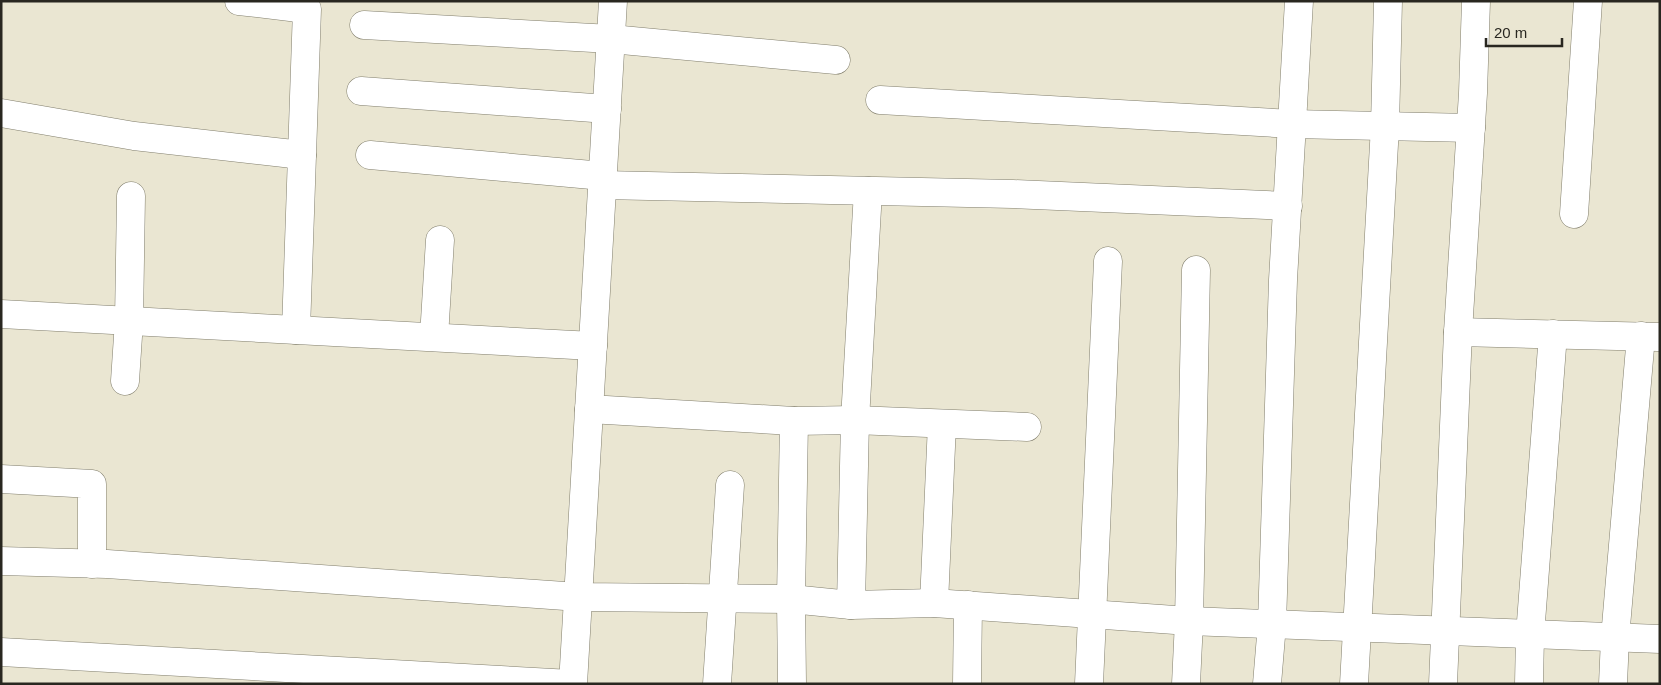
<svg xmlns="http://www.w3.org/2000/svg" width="1661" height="685" font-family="Arial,sans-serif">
<rect width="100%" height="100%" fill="#eae6d2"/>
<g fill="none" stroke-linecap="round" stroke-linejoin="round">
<!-- minor casing -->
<g stroke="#817e6c" stroke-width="29">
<g id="minor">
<polyline points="239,1 307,9 296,330"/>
<polyline points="364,25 611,39 836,60"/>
<polyline points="361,91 607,109"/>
<polyline points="880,100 1292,124 1471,128"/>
<polyline points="1,113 134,136 302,155"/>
<polyline points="370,155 603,176"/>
<polyline points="602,185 1013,194 1288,206"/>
<polyline points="1574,214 1588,1"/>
<polyline points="1,314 593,346"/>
<polyline points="1458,332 1658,337"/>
<polyline points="434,337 440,240"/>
<polyline points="125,381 129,321 131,196"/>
<polyline points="589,409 794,421 855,420 1027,427"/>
<polyline points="1,479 92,484 92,564"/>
<polyline points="1,561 107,564 579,597 791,599 851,605 934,603 1189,621 1660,639"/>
<polyline points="934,603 942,424"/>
<polyline points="851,605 855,420 868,191"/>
<polyline points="1,652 571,684"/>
<polyline points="573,684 613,1"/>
<polyline points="717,684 730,485"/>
<polyline points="792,684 791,599 794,421"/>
<polyline points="967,684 968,605"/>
<polyline points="1089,684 1108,261"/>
<polyline points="1186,684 1189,621 1196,270"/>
<polyline points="1267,684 1272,624 1283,280 1299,1"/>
<polyline points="1354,684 1385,126 1388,1"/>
<polyline points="1443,684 1458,332 1473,93 1476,1"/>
<polyline points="1529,684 1530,635 1553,334"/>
<polyline points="1613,684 1615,638 1641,336"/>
</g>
</g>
<!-- minor -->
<use href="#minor" stroke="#fff" stroke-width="28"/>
</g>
<!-- border -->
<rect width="1661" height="685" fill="none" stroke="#292720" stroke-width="5"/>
<!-- scale -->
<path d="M1486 38v8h76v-8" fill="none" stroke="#292720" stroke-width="2.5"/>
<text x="1494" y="38" font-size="15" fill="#292720" stroke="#eae6d2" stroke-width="4" paint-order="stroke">20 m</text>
</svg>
